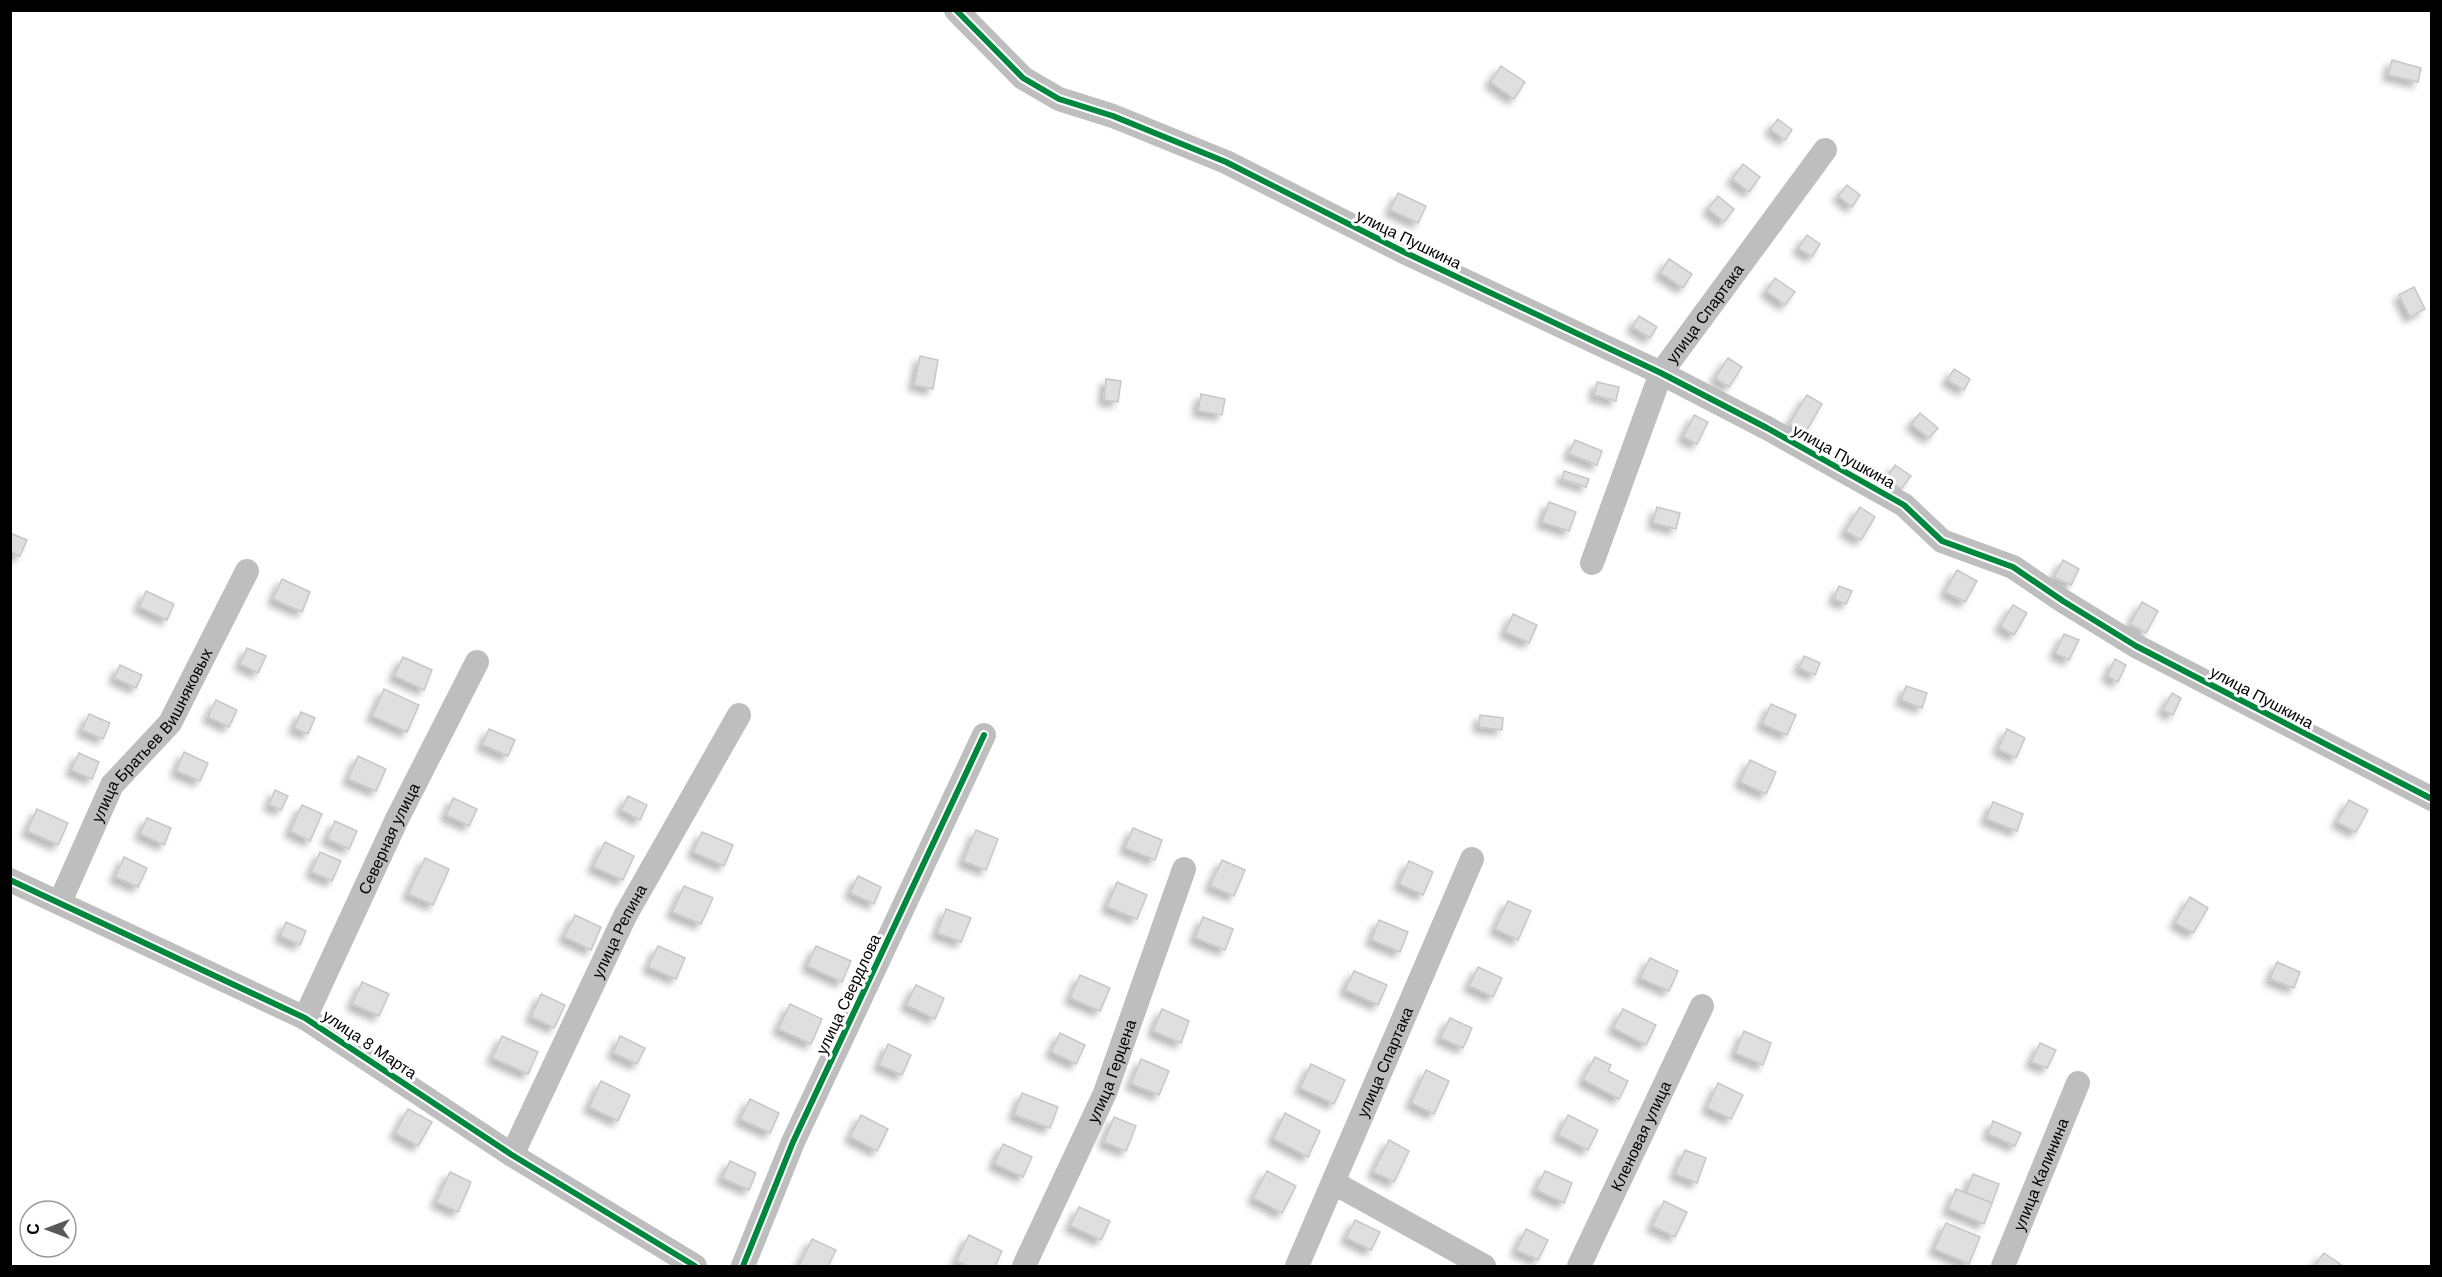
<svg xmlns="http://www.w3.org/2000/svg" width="2442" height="1277" font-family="'DM Sans',sans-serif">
<defs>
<filter id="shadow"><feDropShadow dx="-5.5" dy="5.5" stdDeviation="3" flood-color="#0004"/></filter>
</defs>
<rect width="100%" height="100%" fill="#fff"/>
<!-- building -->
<g fill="#dfdfdf" stroke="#c7c7c7" stroke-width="1.5" filter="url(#shadow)">
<polygon points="2392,60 2421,68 2418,82 2388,75"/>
<polygon points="1501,66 1525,82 1514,99 1490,82"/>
<polygon points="1778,119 1792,130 1785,140 1770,129"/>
<polygon points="1743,164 1760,177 1749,192 1732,179"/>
<polygon points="1847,185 1860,195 1852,207 1838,196"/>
<polygon points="1398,193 1426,206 1418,223 1390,210"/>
<polygon points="1718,196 1734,209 1724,222 1708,209"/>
<polygon points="1807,235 1820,244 1812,257 1798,248"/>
<polygon points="1669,259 1692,274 1683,288 1660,273"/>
<polygon points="1775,278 1795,292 1785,305 1766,291"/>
<polygon points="2414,287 2425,309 2410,317 2399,295"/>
<polygon points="1639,316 1657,327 1650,338 1632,327"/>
<polygon points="920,356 938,360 933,389 914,385"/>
<polygon points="1728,358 1742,367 1729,387 1715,378"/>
<polygon points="1954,369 1970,379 1964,390 1947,380"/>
<polygon points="1106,379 1121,381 1118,402 1104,400"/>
<polygon points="1597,382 1619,387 1616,401 1594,395"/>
<polygon points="1201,394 1225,399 1222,415 1198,411"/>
<polygon points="1807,395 1822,404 1805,433 1789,424"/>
<polygon points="1920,413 1938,428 1929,438 1911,424"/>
<polygon points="1694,415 1708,422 1697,444 1683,437"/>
<polygon points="1575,440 1602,451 1597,465 1569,454"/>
<polygon points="1895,465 1911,476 1901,489 1886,478"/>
<polygon points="1564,471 1589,479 1586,487 1562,479"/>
<polygon points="1549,502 1576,512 1569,531 1542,522"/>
<polygon points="1657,507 1680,513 1676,529 1653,523"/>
<polygon points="1860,507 1875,517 1861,540 1845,531"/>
<polygon points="10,533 27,540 20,556 10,552"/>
<polygon points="2063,560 2079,569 2071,585 2054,577"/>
<polygon points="1957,570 1977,581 1965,602 1945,592"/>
<polygon points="282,579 310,592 302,612 273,599"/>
<polygon points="1839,586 1852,591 1846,604 1834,599"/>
<polygon points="146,591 174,604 167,620 139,607"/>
<polygon points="2142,602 2158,611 2146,633 2130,624"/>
<polygon points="2013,605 2027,613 2014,635 2000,626"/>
<polygon points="1513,614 1537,625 1529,643 1505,632"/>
<polygon points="2064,634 2079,640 2069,660 2055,653"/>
<polygon points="247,648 266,656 258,673 240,664"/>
<polygon points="1804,656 1820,663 1815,675 1799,668"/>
<polygon points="403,657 432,670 424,690 394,676"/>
<polygon points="2115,659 2126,665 2118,682 2107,676"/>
<polygon points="120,665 142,675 136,688 114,678"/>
<polygon points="1906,686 1927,693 1922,708 1901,700"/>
<polygon points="384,689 419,705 407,732 372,716"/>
<polygon points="2172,693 2181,698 2173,715 2163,710"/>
<polygon points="216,700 237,710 229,727 208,717"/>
<polygon points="1771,704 1796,715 1787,735 1762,724"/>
<polygon points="301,712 315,718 308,734 294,728"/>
<polygon points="89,714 110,723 103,739 82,730"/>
<polygon points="1480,715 1503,718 1502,730 1479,727"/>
<polygon points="489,729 515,740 508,756 482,745"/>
<polygon points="2007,729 2025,738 2016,758 1998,749"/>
<polygon points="184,752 208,763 200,781 176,771"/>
<polygon points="79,753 99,762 92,779 71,770"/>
<polygon points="358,756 386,769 376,791 348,779"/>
<polygon points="1750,760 1776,772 1766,794 1740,782"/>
<polygon points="275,790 288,796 281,810 269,805"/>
<polygon points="628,796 647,805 640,820 621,810"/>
<polygon points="453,798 477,809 469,826 446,815"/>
<polygon points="2349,800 2368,810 2356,832 2337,822"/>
<polygon points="1993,802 2023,814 2017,831 1986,819"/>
<polygon points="302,805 322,814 310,841 290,831"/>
<polygon points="37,809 68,823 58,845 27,831"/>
<polygon points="147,818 171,828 164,845 140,834"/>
<polygon points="335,821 357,831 349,849 327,839"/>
<polygon points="1133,828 1162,840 1155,860 1125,848"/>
<polygon points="976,830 998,839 986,870 963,861"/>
<polygon points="702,832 733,845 724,866 693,852"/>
<polygon points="605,842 634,856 623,880 593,867"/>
<polygon points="320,852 341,861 332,881 311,872"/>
<polygon points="124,857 147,868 138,887 115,877"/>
<polygon points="425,858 449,869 433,905 408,894"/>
<polygon points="1222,860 1245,870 1234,896 1210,886"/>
<polygon points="1409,861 1433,872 1423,895 1399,884"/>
<polygon points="858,876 881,887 874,904 850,893"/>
<polygon points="1117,882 1147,895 1137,919 1107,907"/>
<polygon points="684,886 713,898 701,924 672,912"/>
<polygon points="2190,897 2208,908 2193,933 2175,923"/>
<polygon points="1508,901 1531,911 1518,940 1495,929"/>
<polygon points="946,909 971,918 961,942 937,933"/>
<polygon points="575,915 601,927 591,950 564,937"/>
<polygon points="1203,917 1233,929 1225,950 1195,938"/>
<polygon points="1379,920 1408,932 1400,952 1371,940"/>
<polygon points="286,922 306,931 300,945 280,936"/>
<polygon points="658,946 685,958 676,979 648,967"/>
<polygon points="816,946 851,961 842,982 807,966"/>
<polygon points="1650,958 1678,971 1669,991 1640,978"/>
<polygon points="2277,962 2300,972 2294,988 2270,979"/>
<polygon points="1478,967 1502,978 1493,997 1469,986"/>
<polygon points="1354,971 1387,985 1378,1005 1345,990"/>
<polygon points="1080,975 1110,988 1100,1011 1070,998"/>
<polygon points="362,982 389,994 379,1016 352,1004"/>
<polygon points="916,985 944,998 935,1019 906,1005"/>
<polygon points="541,994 565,1005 554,1028 531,1017"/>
<polygon points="790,1004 822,1019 811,1044 778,1029"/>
<polygon points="1162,1009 1189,1021 1181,1043 1153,1031"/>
<polygon points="1623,1009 1656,1025 1646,1045 1613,1028"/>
<polygon points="1450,1018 1472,1028 1463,1048 1440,1038"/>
<polygon points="1744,1031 1771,1043 1763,1065 1735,1053"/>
<polygon points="1060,1033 1085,1045 1076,1064 1051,1052"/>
<polygon points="502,1036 538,1052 528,1074 492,1058"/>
<polygon points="620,1036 645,1048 637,1064 613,1053"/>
<polygon points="2040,1043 2056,1050 2047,1068 2031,1062"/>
<polygon points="888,1044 911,1055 902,1075 879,1065"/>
<polygon points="1595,1057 1611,1065 1608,1071 1628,1081 1619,1099 1583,1080"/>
<polygon points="1141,1059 1169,1071 1159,1095 1131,1084"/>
<polygon points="1311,1064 1345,1080 1334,1104 1300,1088"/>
<polygon points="1426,1070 1449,1081 1434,1114 1411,1103"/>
<polygon points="601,1081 630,1095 618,1121 589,1107"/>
<polygon points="1718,1083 1743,1095 1731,1119 1707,1108"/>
<polygon points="1022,1093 1058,1107 1050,1128 1014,1115"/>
<polygon points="750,1099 779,1113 770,1133 740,1119"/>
<polygon points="408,1109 432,1122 418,1146 395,1133"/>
<polygon points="1285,1113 1320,1131 1308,1157 1273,1139"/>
<polygon points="861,1115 888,1129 877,1151 850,1137"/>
<polygon points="1568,1115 1598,1130 1588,1150 1558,1135"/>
<polygon points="1114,1117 1136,1126 1126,1151 1104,1142"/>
<polygon points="1993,1121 2021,1133 2015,1146 1988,1134"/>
<polygon points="1389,1140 1409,1151 1394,1182 1373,1172"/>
<polygon points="1003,1144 1032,1157 1023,1177 994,1164"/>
<polygon points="1685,1150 1706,1158 1697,1183 1675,1174"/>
<polygon points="730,1161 756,1173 749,1190 722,1178"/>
<polygon points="1267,1171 1296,1186 1282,1213 1253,1198"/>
<polygon points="1545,1171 1572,1183 1564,1203 1536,1190"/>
<polygon points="450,1172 471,1182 458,1212 436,1202"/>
<polygon points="1973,1174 1999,1184 1992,1203 1966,1193"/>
<polygon points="1956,1189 1992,1203 1984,1224 1948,1209"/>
<polygon points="1664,1201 1687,1212 1675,1237 1652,1226"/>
<polygon points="1079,1207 1110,1221 1101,1240 1070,1226"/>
<polygon points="1355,1220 1380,1232 1371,1250 1346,1238"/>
<polygon points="1946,1223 1980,1237 1969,1264 1934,1249"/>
<polygon points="1526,1229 1548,1240 1538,1260 1516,1250"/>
<polygon points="969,1235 1002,1251 995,1266 968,1266 956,1261"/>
<polygon points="812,1239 836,1250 828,1266 799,1266"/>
<polygon points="2324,1253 2343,1266 2314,1266"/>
</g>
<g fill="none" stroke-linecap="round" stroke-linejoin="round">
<!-- minor -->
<g stroke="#bebebe" stroke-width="24">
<polyline points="956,10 1023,78 1059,99 1113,116 1226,162 1406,253 1661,373 1767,428 1904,505 1942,541 2013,567 2063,601 2136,646 2432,799"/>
<path id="s1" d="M1592,563l69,-190 164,-223"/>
<polyline points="10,880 305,1018 512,1155 695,1266"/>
<path id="s2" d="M60,902l52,-117 58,-62 77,-152"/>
<path id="s3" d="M305,1018l92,-199 80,-157"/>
<path id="s4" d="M512,1155l113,-239 114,-201"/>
<polyline points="1334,1183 1484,1266"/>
<polyline points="743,1266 793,1142 984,735"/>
<path id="s5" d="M1024,1266l81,-173 79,-224"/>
<path id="s6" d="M1297,1266l175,-407"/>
<path id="s7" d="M1579,1266l123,-260"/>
<path id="s8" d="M2003,1266l75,-183"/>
</g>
<!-- cycleway casing -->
<g stroke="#fff" stroke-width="10">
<g id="cycleway">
<polyline points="956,10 1023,78 1059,99 1113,116 1226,162 1406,253 1661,373 1767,428 1904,505 1942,541 2013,567 2063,601 2136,646 2432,799"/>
<polyline points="10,880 305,1018 512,1155 695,1266"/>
<polyline points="743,1266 793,1142 984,735"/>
</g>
</g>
<!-- cycleway -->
<use href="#cycleway" stroke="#00873e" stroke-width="6"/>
</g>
<g text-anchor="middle" stroke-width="6" stroke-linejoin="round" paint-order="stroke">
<!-- street labels -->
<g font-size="16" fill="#000" stroke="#fff">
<text transform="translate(1409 239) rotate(26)" y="6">улица Пушкина</text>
<text dy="6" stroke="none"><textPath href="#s1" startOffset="276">улица Спартака</textPath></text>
<text transform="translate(1844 456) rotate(29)" y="6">улица Пушкина</text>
<text transform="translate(2262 697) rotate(28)" y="6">улица Пушкина</text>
<text dy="6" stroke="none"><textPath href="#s2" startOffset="192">улица Братьев Вишняковых</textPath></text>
<text dy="6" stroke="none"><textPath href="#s3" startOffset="198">Северная улица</textPath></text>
<text dy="6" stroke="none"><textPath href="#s4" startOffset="248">улица Репина</textPath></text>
<text transform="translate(848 994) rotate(-65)" y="6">улица Свердлова</text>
<text transform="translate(370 1044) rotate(34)" y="6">улица 8 Марта</text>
<text dy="6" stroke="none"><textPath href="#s6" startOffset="222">улица Спартака</textPath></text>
<text dy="6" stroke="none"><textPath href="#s5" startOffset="214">улица Герцена</textPath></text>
<text dy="6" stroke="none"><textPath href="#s7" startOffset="144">Кленовая улица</textPath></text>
<text dy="6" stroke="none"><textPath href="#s8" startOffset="99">улица Калинина</textPath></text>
</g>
</g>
<!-- border -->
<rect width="2442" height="1277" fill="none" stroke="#000000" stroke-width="24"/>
<!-- north arrow -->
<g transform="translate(48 1229) rotate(270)"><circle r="28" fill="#ffffff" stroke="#999999" stroke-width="1.5"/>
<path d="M0-4.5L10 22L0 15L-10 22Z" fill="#595959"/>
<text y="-9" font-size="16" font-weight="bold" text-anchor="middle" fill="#000000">С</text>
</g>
</svg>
